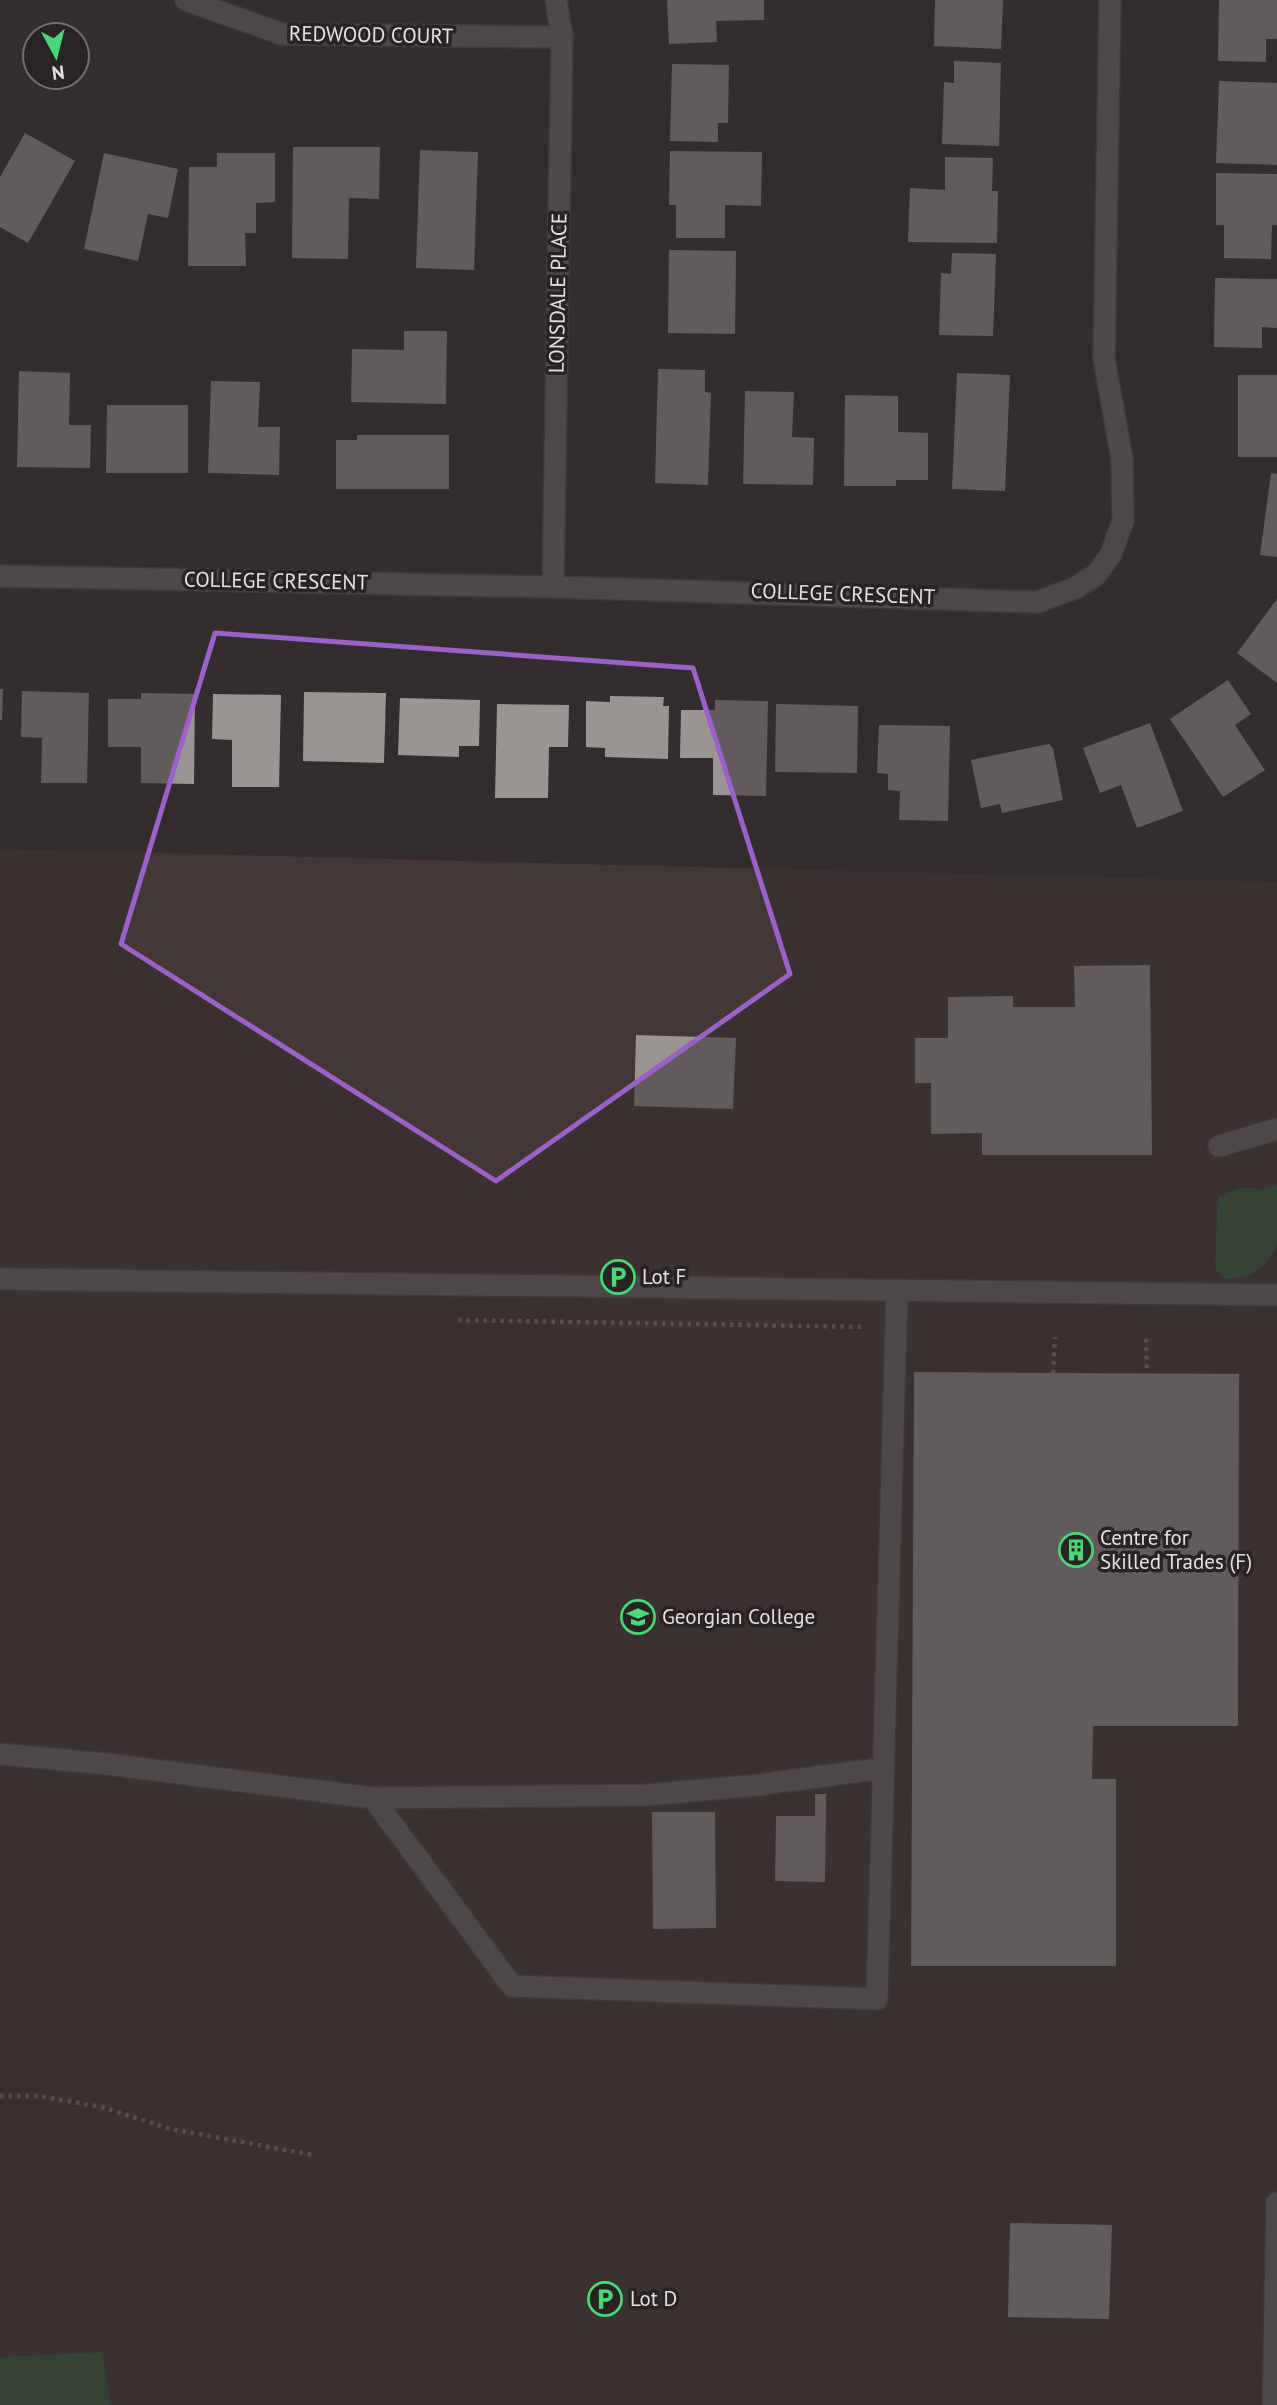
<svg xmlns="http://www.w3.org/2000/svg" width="1277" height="2405" font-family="'PT Sans',sans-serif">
<rect width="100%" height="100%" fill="#332e2d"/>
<!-- built -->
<polygon fill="#443837" points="0,849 1277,882 1277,2405 110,2405 103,2352 0,2357"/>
<!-- green -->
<g fill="#375d40">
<path d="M1277,1185c0,17 0,40 0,56 -6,25 -30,41 -54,37l-8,-10 3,-72 22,-8 28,1z"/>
<polygon points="103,2352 110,2405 0,2405 0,2357"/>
</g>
<!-- building -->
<g fill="#9a9493">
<polygon points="667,0 764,0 764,20 716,21 717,42 669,44"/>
<polygon points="935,0 1003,0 1001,49 934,46"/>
<polygon points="1219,0 1277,0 1277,39 1266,39 1266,62 1218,61"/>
<polygon points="954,61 1001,63 999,146 942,144 944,82 954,83"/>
<polygon points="672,64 729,65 728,123 718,123 718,142 670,141"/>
<polygon points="1219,81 1277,83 1277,165 1216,163"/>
<polygon points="25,133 75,161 28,243 0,227 0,177"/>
<polygon points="293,147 380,147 379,199 349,198 348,259 292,258"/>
<polygon points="420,150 478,152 474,270 416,268"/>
<polygon points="670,151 762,152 761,206 725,205 725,238 676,238 676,205 669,205"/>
<polygon points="104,153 178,169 168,218 148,214 138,261 84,249"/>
<polygon points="217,153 275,153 275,202 256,203 256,233 245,233 246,266 188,266 189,167 217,167"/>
<polygon points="945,157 993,158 992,191 998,191 997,243 908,242 910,188 945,190"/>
<polygon points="1216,173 1277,174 1277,225 1272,225 1271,259 1224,258 1224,225 1216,225"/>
<polygon points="669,250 736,251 735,334 668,333"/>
<polygon points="952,253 996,254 993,336 939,335 941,273 951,274"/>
<polygon points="1215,278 1277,279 1277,328 1262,327 1262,348 1214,347"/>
<polygon points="404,331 447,331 446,404 351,402 352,349 404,350"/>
<polygon points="658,369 705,370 705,392 711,393 708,485 655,483"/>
<polygon points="19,371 70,373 69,425 91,425 90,468 17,467"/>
<polygon points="957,373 1010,375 1005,491 952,489"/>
<rect x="1238" y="375" width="39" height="82"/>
<polygon points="211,381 260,382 258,427 280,427 279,475 208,473"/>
<polygon points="745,391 794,392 792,437 814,438 813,485 743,484"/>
<polygon points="845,395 898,396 898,432 928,433 928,480 896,480 896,486 844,486"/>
<polygon points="107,405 188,405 188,473 106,473"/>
<polygon points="357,435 449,435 449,489 336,489 336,440 357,440"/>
<polygon points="1271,473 1277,474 1277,557 1260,555"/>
<polygon points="1277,599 1277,683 1237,653"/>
<polygon points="1228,680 1251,714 1235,725 1265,770 1223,797 1170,719"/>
<polygon points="0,689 3,689 2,720 0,720"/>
<polygon points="22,691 89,693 87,783 41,783 42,738 21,737"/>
<polygon points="304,692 386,693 384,763 303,761"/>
<polygon points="141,693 195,694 194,784 141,783 141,747 108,747 108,699 141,699"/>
<polygon points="213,694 281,695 279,787 232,787 232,740 212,739"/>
<polygon points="610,696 664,697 663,706 669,706 668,759 605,757 605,748 586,747 586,701 610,702"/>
<polygon points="400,698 480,700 479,746 459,746 459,757 398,755"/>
<polygon points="715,700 768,701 766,796 713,795 713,758 680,758 681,710 715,710"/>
<polygon points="497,704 569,705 568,747 549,747 548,798 495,798"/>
<polygon points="776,704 858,706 857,773 775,772"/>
<polygon points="1150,723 1183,811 1137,828 1121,785 1100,793 1083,748"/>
<polygon points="879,725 950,726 948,821 899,820 900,791 888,790 888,774 877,773"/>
<polygon points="1049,744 1053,748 1063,800 1002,813 1000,804 981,808 971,760"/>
<polygon points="1150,965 1152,1155 982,1155 982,1133 931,1134 931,1083 915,1083 915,1038 948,1038 948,997 1013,996 1013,1007 1075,1007 1074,966"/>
<polygon points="636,1035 736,1038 733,1109 634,1106"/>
<polygon points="914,1372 1239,1374 1238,1726 1093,1726 1092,1779 1116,1779 1116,1966 911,1966"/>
<polygon points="815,1794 826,1794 825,1882 775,1881 776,1816 815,1816"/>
<polygon points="652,1812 715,1812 716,1928 653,1929"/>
<polygon points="1010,2223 1112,2225 1109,2319 1008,2317"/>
</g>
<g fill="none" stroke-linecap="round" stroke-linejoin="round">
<!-- lane casing -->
<g stroke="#4e4b4a" stroke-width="24">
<g id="lane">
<polyline points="1219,1146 1277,1129"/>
<polyline points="0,1279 1277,1295"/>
<polyline points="0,1754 107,1764 373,1798"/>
<polyline points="884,1768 758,1785 647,1795 373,1798 512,1986 877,1999 897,1290"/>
<polyline points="1273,2405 1277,2203"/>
</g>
</g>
<!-- street casing -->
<g stroke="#4e4b4a" stroke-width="24">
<g id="street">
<polyline points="186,0 282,34 562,37"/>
<polyline points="0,576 553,587 1038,602 1075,588 1096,575 1111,554 1123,521 1122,459 1104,359 1110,0"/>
<polyline points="553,587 562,37 556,0"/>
</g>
</g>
<!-- path -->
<g stroke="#7f7b7b" stroke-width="4.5" stroke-dasharray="3.5 5" stroke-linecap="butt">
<polyline points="458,1320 866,1327"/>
<polyline points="1146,1339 1147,1373"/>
<polyline points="1053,1373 1055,1337"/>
<polyline points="0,2096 39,2096 102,2107 170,2129 313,2155"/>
</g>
<!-- lane -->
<use href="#lane" stroke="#706a6a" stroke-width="21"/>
<!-- street -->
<use href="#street" stroke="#706a6a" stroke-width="21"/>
</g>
<!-- marked area -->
<path d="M0 0H1277V2405H0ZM215,633l478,35 97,306 -294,207 -375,-237z" fill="#332e2d" fill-opacity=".55" fill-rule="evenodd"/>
<path fill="none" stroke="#9a62c9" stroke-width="5" stroke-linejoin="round" d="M215,633l478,35 97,306 -294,207 -375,-237z"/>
<!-- icons -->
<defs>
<g id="parking-ring" transform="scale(1.75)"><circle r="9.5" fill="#292423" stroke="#4ad778" stroke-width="1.5"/><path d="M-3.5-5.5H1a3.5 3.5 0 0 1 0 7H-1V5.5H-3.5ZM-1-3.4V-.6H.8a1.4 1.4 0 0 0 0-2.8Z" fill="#4ad778"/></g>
<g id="building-ring" transform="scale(1.75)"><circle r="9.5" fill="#292423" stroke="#4ad778" stroke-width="1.5"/><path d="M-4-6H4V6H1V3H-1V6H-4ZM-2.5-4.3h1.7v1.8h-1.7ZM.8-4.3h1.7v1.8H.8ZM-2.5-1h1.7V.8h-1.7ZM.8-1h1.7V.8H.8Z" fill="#4ad778"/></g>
<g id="university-ring" transform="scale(1.75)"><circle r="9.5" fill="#292423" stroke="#4ad778" stroke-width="1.5"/><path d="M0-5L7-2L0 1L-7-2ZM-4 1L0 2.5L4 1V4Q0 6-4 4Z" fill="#4ad778"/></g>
</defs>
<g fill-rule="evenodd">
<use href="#parking-ring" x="618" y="1277"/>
<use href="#building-ring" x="1076" y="1550"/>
<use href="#university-ring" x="638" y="1617"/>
<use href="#parking-ring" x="605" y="2299"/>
</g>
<g text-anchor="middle" stroke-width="7" stroke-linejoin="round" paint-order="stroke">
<!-- street labels -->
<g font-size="21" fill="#e3e0e0" stroke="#292423">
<text transform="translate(371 35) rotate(1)" y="7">REDWOOD COURT</text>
<text transform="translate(558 293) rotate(-89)" y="7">LONSDALE PLACE</text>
<text transform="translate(276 581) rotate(1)" y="7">COLLEGE CRESCENT</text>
<text transform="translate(843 594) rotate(2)" y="7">COLLEGE CRESCENT</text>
</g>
<!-- poi labels -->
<g font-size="21" fill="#e3e0e0" stroke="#292423" text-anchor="start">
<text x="642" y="1284">Lot F</text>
<text x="1100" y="1545">Centre for<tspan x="1100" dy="24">Skilled Trades (F)</tspan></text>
<text x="662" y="1624">Georgian College</text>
<text x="630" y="2306">Lot D</text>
</g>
</g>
<!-- north arrow -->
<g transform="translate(56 56) rotate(173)"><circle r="33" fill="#292423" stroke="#736f6f" stroke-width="2"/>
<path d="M0-5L12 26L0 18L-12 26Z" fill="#4ad778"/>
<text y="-10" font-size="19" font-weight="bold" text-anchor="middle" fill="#e3e0e0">N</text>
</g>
</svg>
